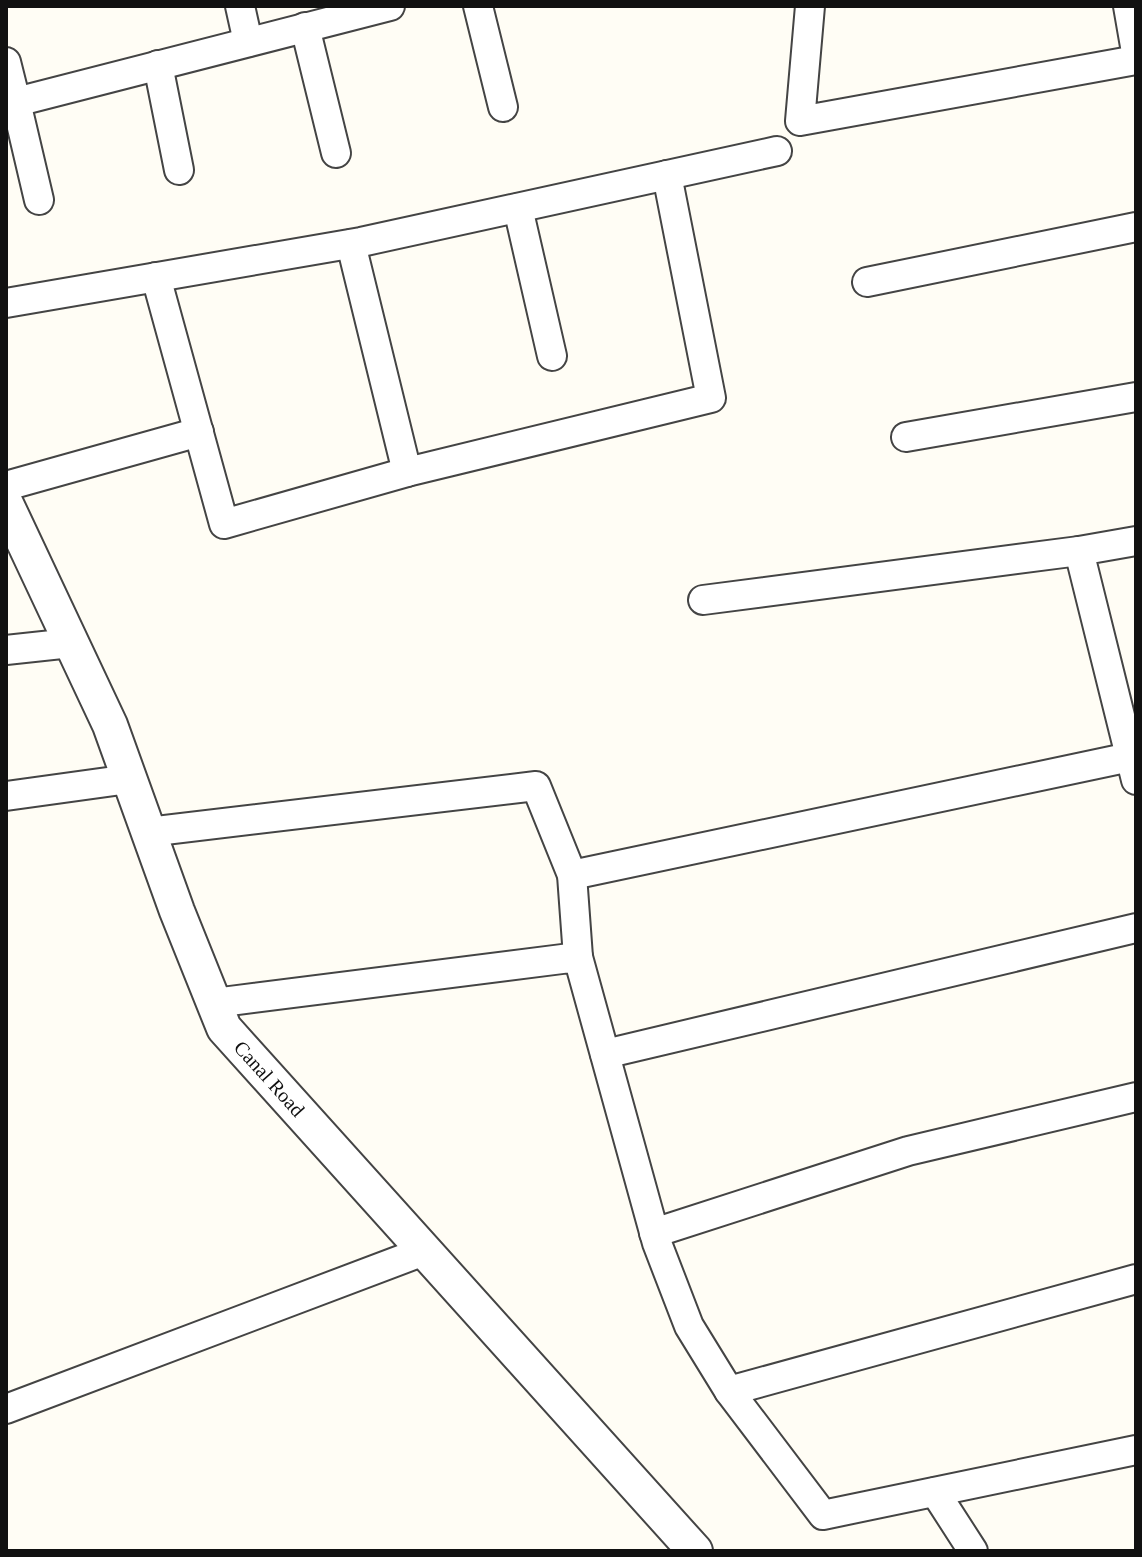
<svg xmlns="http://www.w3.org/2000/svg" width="1142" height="1557" font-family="Georgia,serif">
<rect width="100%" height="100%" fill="#fffdf5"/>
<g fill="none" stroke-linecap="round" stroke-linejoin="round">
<!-- minor casing -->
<g stroke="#444" stroke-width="32">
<g id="minor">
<polyline points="240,6 248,42"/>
<polyline points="478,6 503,107"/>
<polyline points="810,6 800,121 1136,60"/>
<polyline points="1128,6 1136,52"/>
<polyline points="305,27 336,153"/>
<polyline points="6,62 16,102 390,6"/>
<polyline points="158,65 179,170"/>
<polyline points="16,102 39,200"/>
<polyline points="518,208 552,356"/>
<polyline points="351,244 407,472 711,398 667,175"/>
<polyline points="156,277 224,524 407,472"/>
<polyline points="867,282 1136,227"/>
<polyline points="6,303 361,242 777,151"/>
<polyline points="906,437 1136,397"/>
<polyline points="6,486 199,432"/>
<polyline points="1136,541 1079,551 1136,780"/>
<polyline points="703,600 1079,551"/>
<polyline points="6,650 71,643"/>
<polyline points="6,796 129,779"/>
<polyline points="148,832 536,786 572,875 578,957"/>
<polyline points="572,875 1130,757"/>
<polyline points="214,1003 578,957 657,1243 689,1326 729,1391 823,1515 1136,1450"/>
<polyline points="605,1054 1136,928"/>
<polyline points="654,1233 908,1151 1136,1097"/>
<polyline points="729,1391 1136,1279"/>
<polyline points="6,1409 424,1251"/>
<polyline points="935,1492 973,1551"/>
</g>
</g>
<!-- tertiary casing -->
<g stroke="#444" stroke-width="38">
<g id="tertiary">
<path id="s1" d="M6,504l104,221 67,186 47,117 471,523"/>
</g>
</g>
<!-- minor -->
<use href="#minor" stroke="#fff" stroke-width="28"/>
<!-- tertiary -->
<use href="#tertiary" stroke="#fff" stroke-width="34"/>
</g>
<g text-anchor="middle" stroke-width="8" stroke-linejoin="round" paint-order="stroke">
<!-- street labels -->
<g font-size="20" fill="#111" stroke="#fff">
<text dy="7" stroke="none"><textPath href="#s1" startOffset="636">Canal Road</textPath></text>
</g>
</g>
<!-- border -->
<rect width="1142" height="1557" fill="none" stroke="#111111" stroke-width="16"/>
</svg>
